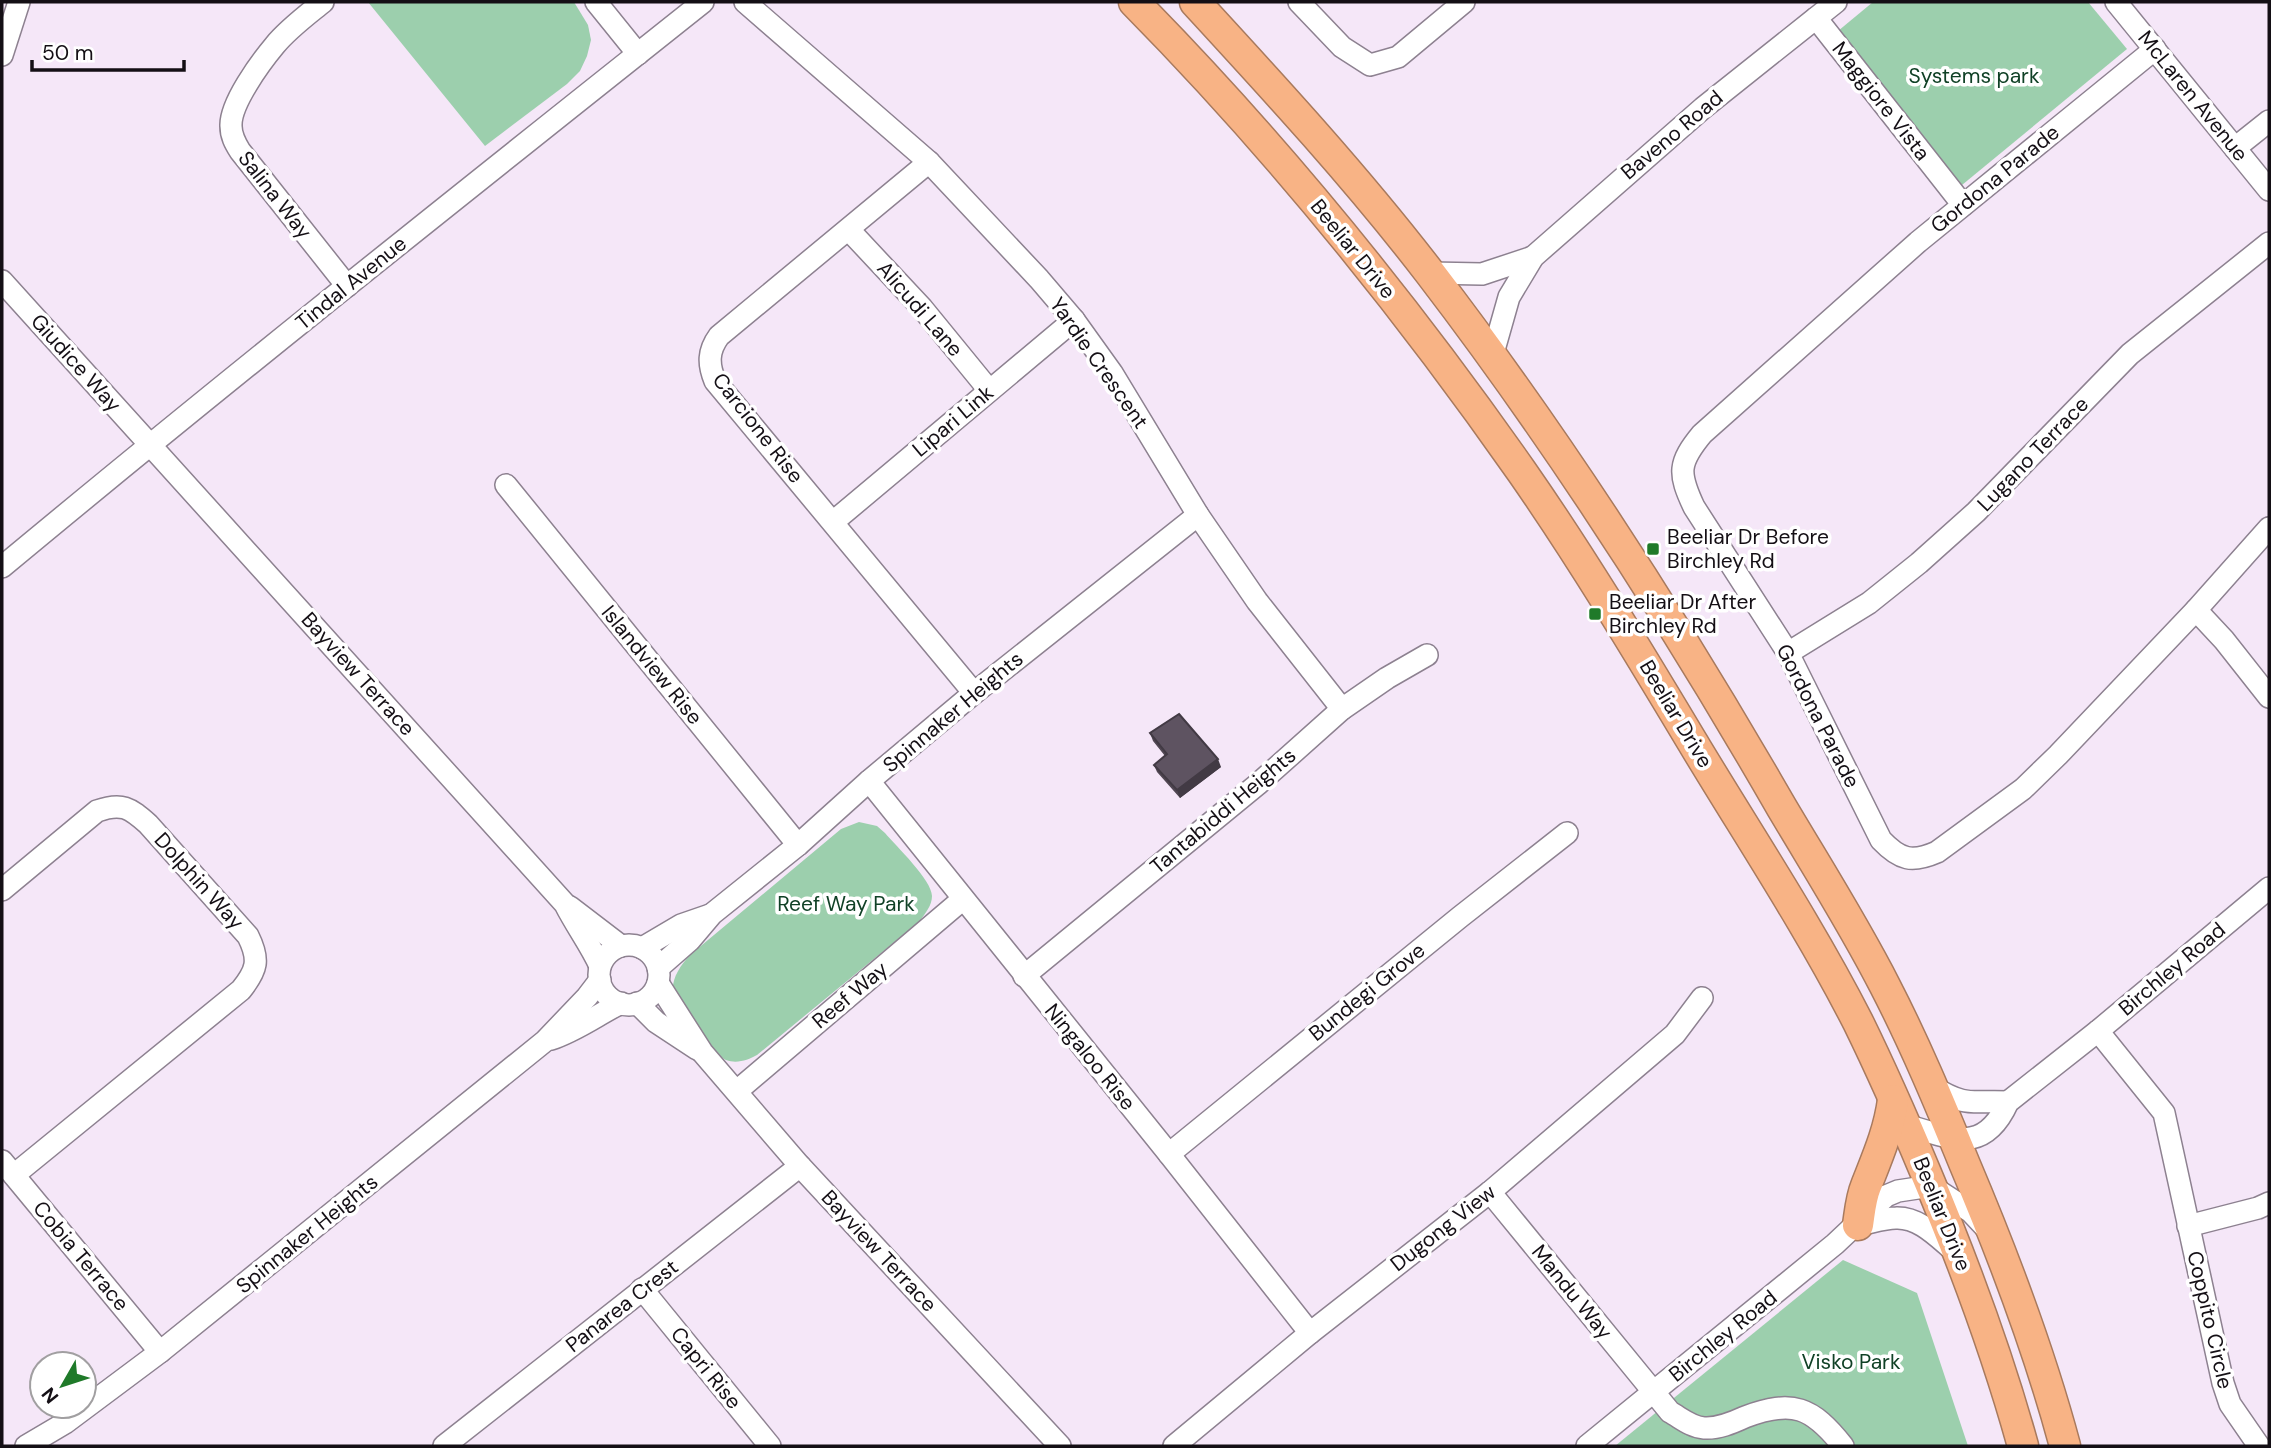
<svg xmlns="http://www.w3.org/2000/svg" width="2271" height="1448" font-family="'DM Sans',sans-serif">
<rect width="100%" height="100%" fill="#f5e7f8"/>
<!-- green -->
<g fill="#9ccfad">
<polygon points="368,2 574,2 588,25 591,40 587,56 580,71 567,84 485,146"/>
<polygon points="1873,2 2088,2 2127,49 1962,185 1838,31"/>
<path d="M859,822l18,4 8,7c11,13 47,47 47,63 0,10 -7,17 -12,25l-163,134c-9,5 -20,9 -31,5 -7,-2 -50,-53 -52,-61 -5,-17 5,-32 16,-44l151,-126z"/>
<polygon points="1843,1260 1917,1293 1968,1446 1615,1446"/>
</g>
<g fill="none" stroke-linecap="round" stroke-linejoin="round">
<!-- minor casing -->
<g stroke="#8d8190" stroke-width="24">
<g id="minor">
<path d="M323,2c-16,13 -35,27 -48,43 -15,18 -45,59 -44,81 0,10 4,17 9,25l107,135"/>
<polyline points="596,2 638,54"/>
<polyline points="745,2 929,162 1039,279 1074,320 1112,373 1198,515 1257,601 1342,709"/>
<polyline points="1299,2 1342,47 1370,65 1398,57 1464,2"/>
<polyline points="1836,2 1816,18 1963,205"/>
<polyline points="2116,2 2269,190"/>
<path d="M2155,49l-237,193 -216,192c-24,29 -24,39 -8,73l94,146 93,187c19,20 31,23 56,12l86,-63 35,-34 138,-145 73,-82"/>
<polyline points="2,55 19,2"/>
<polyline points="2235,148 2269,121"/>
<path d="M929,162l-210,174c-11,15 -11,28 -4,45l259,312"/>
<polyline points="849,230 922,308 989,390"/>
<polyline points="1430,273 1482,274 1533,257"/>
<path d="M2,281l563,623c11,22 25,40 35,62"/>
<polyline points="1492,357 1509,297 1533,257 1703,108 1816,18"/>
<polyline points="506,485 798,845"/>
<polyline points="833,522 1074,320"/>
<path d="M2,567c231,-192 466,-378 701,-565"/>
<polyline points="2196,610 2224,640 2269,697"/>
<polyline points="1788,653 1869,603 1919,563 1976,512 2130,354 2269,243"/>
<polyline points="869,781 1169,1154 1310,1333"/>
<path d="M2,890l95,-79c25,-9 33,-3 51,13l100,112c12,24 9,34 -7,54l-227,185"/>
<polyline points="570,907 621,946"/>
<circle cx="629" cy="975" r="30"/>
<polyline points="642,948 681,925 710,915"/>
<polyline points="658,968 690,940 712,914 798,845 869,781 974,693 1198,515"/>
<polyline points="1024,976 1258,784 1342,709 1387,678 1427,655"/>
<polyline points="658,983 702,1052 800,1166 1060,1446"/>
<polyline points="637,1003 656,1022 697,1049"/>
<polyline points="2098,1031 2164,1113 2223,1383 2230,1404 2259,1446"/>
<path d="M551,1039c25,-8 46,-24 70,-36"/>
<path d="M1933,1087c34,21 39,13 75,15"/>
<polyline points="737,1091 963,899"/>
<path d="M1905,1125c46,12 78,32 103,-23l90,-71 171,-143"/>
<polyline points="1169,1154 1460,917 1567,833"/>
<polyline points="2,1161 160,1352"/>
<path d="M1490,1192l180,220c11,6 21,15 34,16 14,1 28,-5 41,-11 48,-18 67,-10 98,29"/>
<path d="M1858,1225c12,-2 26,-7 38,-7 25,-1 44,22 62,36"/>
<polyline points="2188,1226 2258,1208 2269,1203"/>
<polyline points="642,1289 770,1446"/>
<polyline points="26,1446 65,1423 160,1352 545,1041 587,997 600,980"/>
<polyline points="444,1446 800,1166"/>
<polyline points="1174,1446 1310,1333 1490,1192 1675,1034 1702,998"/>
<polyline points="1587,1446 1835,1244 1886,1196 1898,1191 1931,1186 1971,1212 1987,1229"/>
</g>
</g>
<!-- highway casing -->
<g stroke="#a87a5e" stroke-width="33">
<g id="highway">
<path d="M1134,2c143,145 271,303 388,470 62,89 118,183 174,276 55,91 114,180 162,274 24,49 46,99 67,149 38,90 72,181 98,275"/>
<path d="M1195,2c81,88 162,176 235,271 131,171 245,349 352,535 35,59 72,117 103,178 30,58 55,118 80,179 39,92 74,184 100,281"/>
<path d="M1858,1225c2,-13 3,-27 8,-39 11,-28 23,-55 27,-86"/>
</g>
</g>
<!-- minor -->
<use href="#minor" stroke="#fff" stroke-width="21"/>
<!-- highway -->
<use href="#highway" stroke="#f8b385" stroke-width="30"/>
</g>
<!-- wall -->
<polygon fill="#514753" points="1150,733 1221,767 1180,798 1157,772 1154,765 1165,756 1153,741"/>
<!-- shaded-wall -->
<polygon fill="#423a44" points="1218,759 1221,767 1180,798 1177,790"/>
<!-- building -->
<polygon fill="#5e5361" stroke="#423a44" stroke-width="2" points="1179,714 1218,759 1177,790 1154,765 1167,754 1150,733"/>
<!-- markers -->
<g fill="#1f7a29" stroke="#fff" stroke-width="2.5">
<rect x="1646" y="542" width="14" height="14" rx="3.5"/>
<rect x="1588" y="607" width="14" height="14" rx="3.5"/>
</g>
<g text-anchor="middle" stroke-width="7" stroke-linejoin="round" paint-order="stroke">
<!-- park labels -->
<g font-size="21" fill="#104126" stroke="#fff">
<text x="1974" y="83">Systems park</text>
<text x="846" y="911">Reef Way Park</text>
<text x="1851" y="1369">Visko Park</text>
</g>
<!-- street labels -->
<g font-size="21" fill="#140f15" stroke="#fff">
<text transform="translate(2193 96) rotate(51)" y="7">McLaren Avenue</text>
<text transform="translate(1881 101) rotate(52)" y="7">Maggiore Vista</text>
<text transform="translate(1672 135) rotate(-40)" y="7">Baveno Road</text>
<text transform="translate(1995 179) rotate(-39)" y="7">Gordona Parade</text>
<text transform="translate(275 195) rotate(52)" y="7">Salina Way</text>
<text transform="translate(1353 249) rotate(51)" y="7">Beeliar Drive</text>
<text transform="translate(351 283) rotate(-39)" y="7">Tindal Avenue</text>
<text transform="translate(920 309) rotate(49)" y="7">Alicudi Lane</text>
<text transform="translate(76 363) rotate(48)" y="7">Giudice Way</text>
<text transform="translate(1099 363) rotate(55)" y="7">Yardie Crescent</text>
<text transform="translate(953 421) rotate(-40)" y="7">Lipari Link</text>
<text transform="translate(758 428) rotate(52)" y="7">Carcione Rise</text>
<text transform="translate(2033 454) rotate(-46)" y="7">Lugano Terrace</text>
<text transform="translate(652 665) rotate(51)" y="7">Islandview Rise</text>
<text transform="translate(358 674) rotate(48)" y="7">Bayview Terrace</text>
<text transform="translate(953 712) rotate(-40)" y="7">Spinnaker Heights</text>
<text transform="translate(1676 714) rotate(59)" y="7">Beeliar Drive</text>
<text transform="translate(1818 716) rotate(63)" y="7">Gordona Parade</text>
<text transform="translate(1223 811) rotate(-40)" y="7">Tantabiddi Heights</text>
<text transform="translate(199 881) rotate(48)" y="7">Dolphin Way</text>
<text transform="translate(2172 969) rotate(-40)" y="7">Birchley Road</text>
<text transform="translate(1367 992) rotate(-39)" y="7">Bundegi Grove</text>
<text transform="translate(850 995) rotate(-40)" y="7">Reef Way</text>
<text transform="translate(1090 1057) rotate(51)" y="7">Ningaloo Rise</text>
<text transform="translate(1942 1214) rotate(68)" y="7">Beeliar Drive</text>
<text transform="translate(1443 1228) rotate(-38)" y="7">Dugong View</text>
<text transform="translate(307 1234) rotate(-39)" y="7">Spinnaker Heights</text>
<text transform="translate(879 1251) rotate(47)" y="7">Bayview Terrace</text>
<text transform="translate(81 1256) rotate(50)" y="7">Cobia Terrace</text>
<text transform="translate(1572 1292) rotate(51)" y="7">Mandu Way</text>
<text transform="translate(622 1306) rotate(-38)" y="7">Panarea Crest</text>
<text transform="translate(2210 1320) rotate(77)" y="7">Coppito Circle</text>
<text transform="translate(1723 1336) rotate(-39)" y="7">Birchley Road</text>
<text transform="translate(706 1368) rotate(51)" y="7">Capri Rise</text>
</g>
<!-- poi labels -->
<g font-size="21" fill="#140f15" stroke="#fff" text-anchor="start">
<text x="1667" y="544">Beeliar Dr Before<tspan x="1667" dy="24">Birchley Rd</tspan></text>
<text x="1609" y="609">Beeliar Dr After<tspan x="1609" dy="24">Birchley Rd</tspan></text>
</g>
</g>
<!-- border -->
<rect width="2271" height="1448" fill="none" stroke="#140f15" stroke-width="7"/>
<!-- north arrow -->
<g transform="translate(63 1385) rotate(231)"><circle r="33" fill="#ffffff" stroke="#a19fa1" stroke-width="2"/>
<path d="M0-5L12 26L0 18L-12 26Z" fill="#1f7a29"/>
<text y="-10" font-size="19" font-weight="bold" text-anchor="middle" fill="#140f15">N</text>
</g>
<!-- scale -->
<path d="M32 60v10h152v-10" fill="none" stroke="#140f15" stroke-width="3.5"/>
<text x="42" y="60" font-size="21" fill="#140f15" stroke="#ffffff" stroke-width="5" paint-order="stroke">50 m</text>
</svg>
